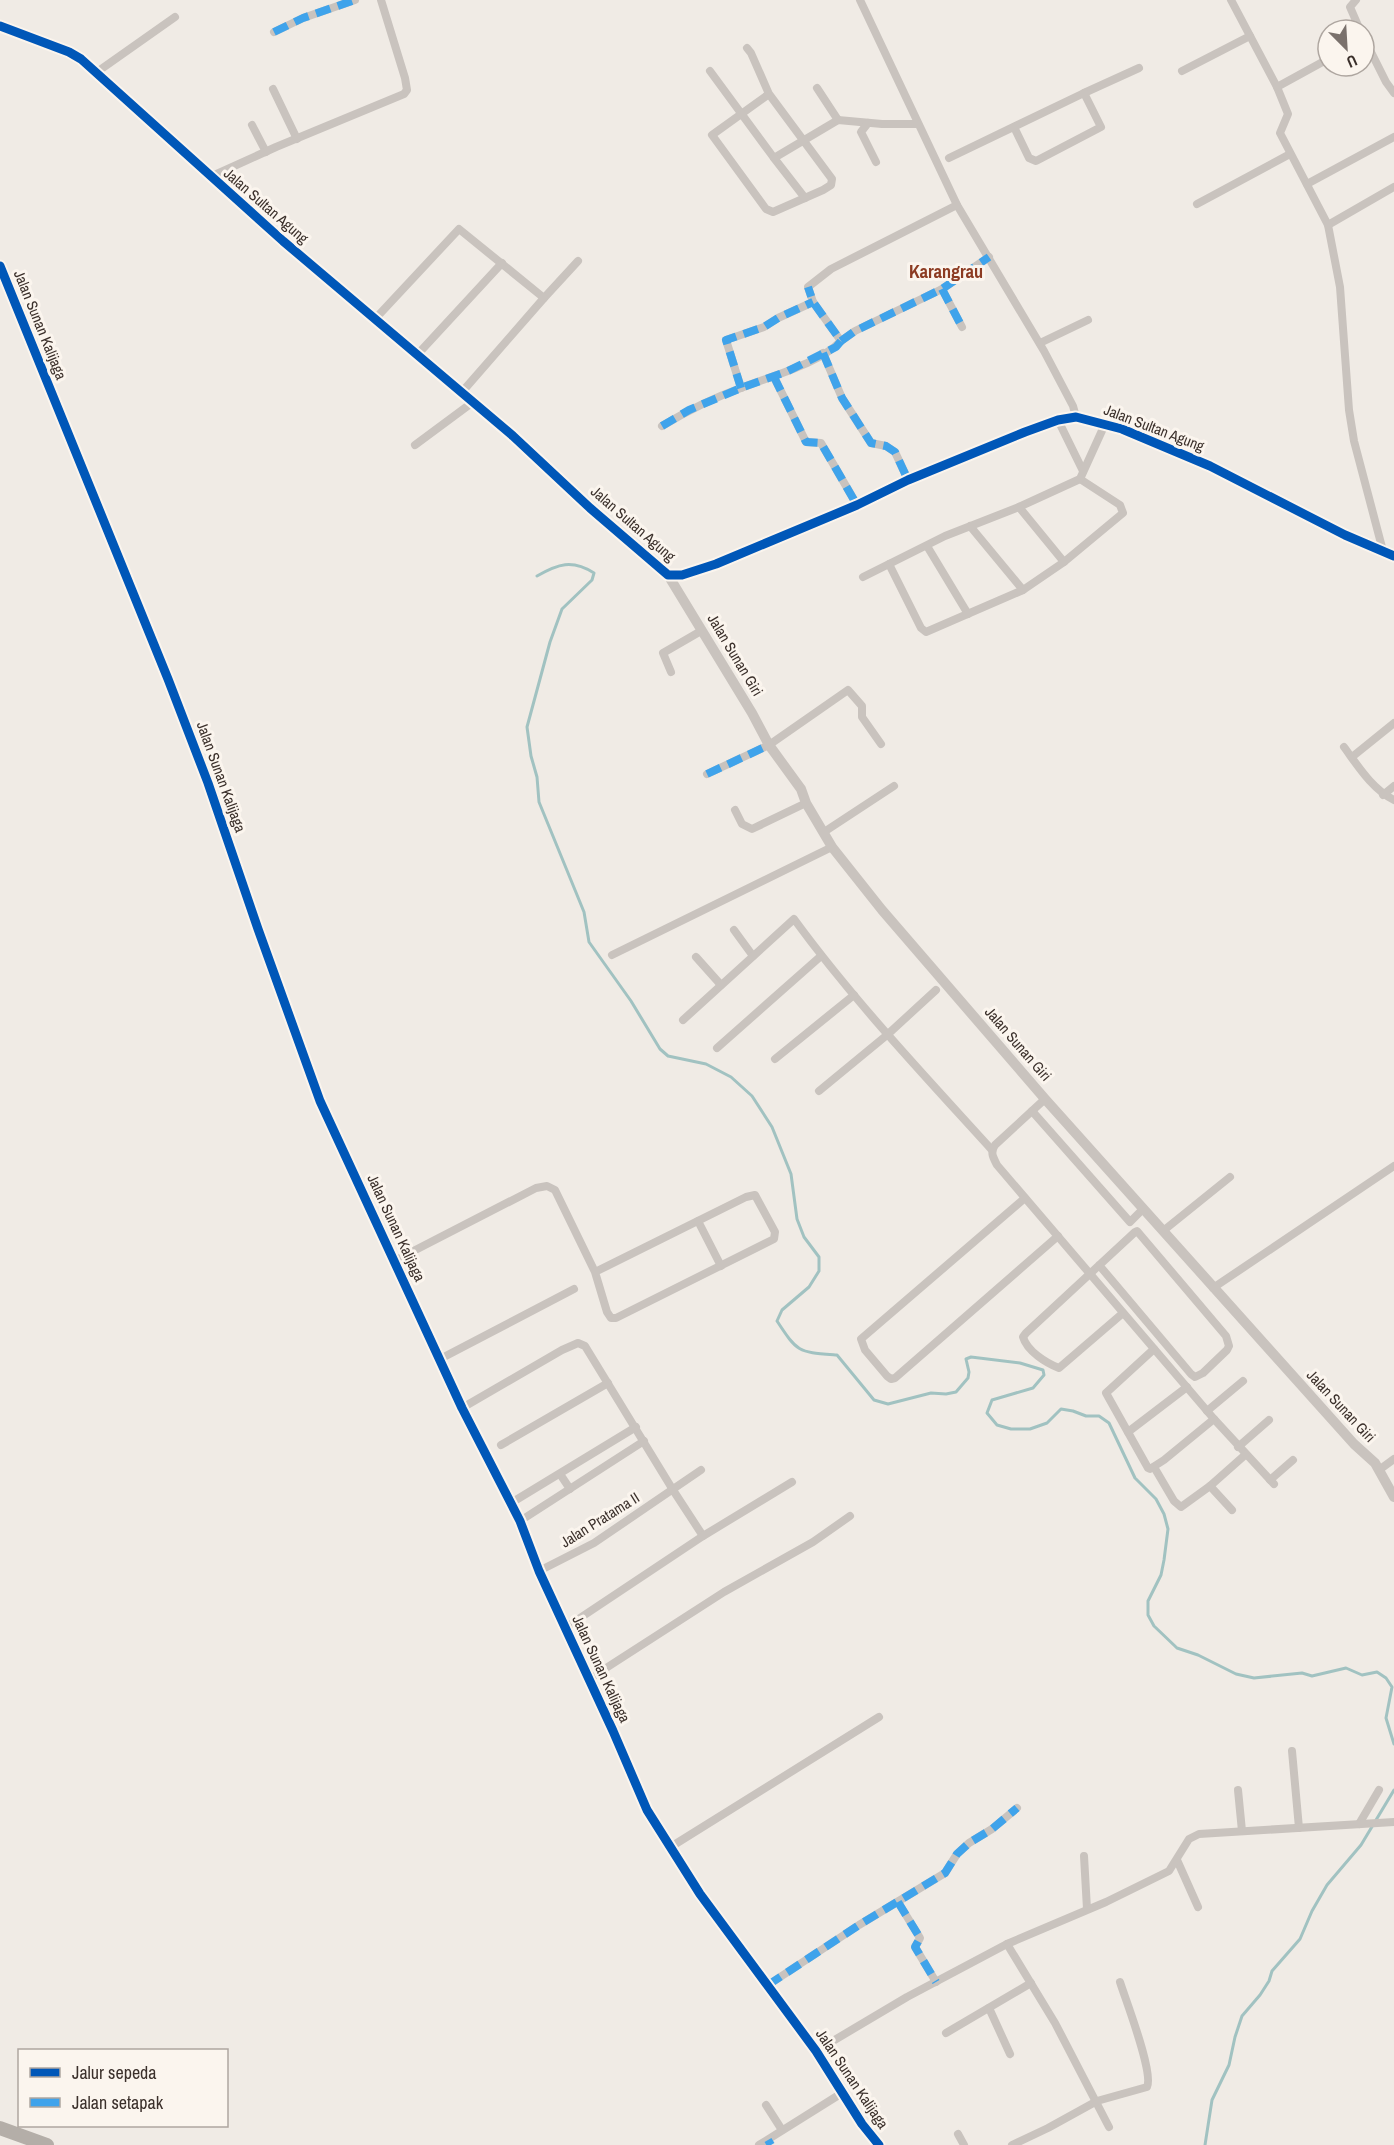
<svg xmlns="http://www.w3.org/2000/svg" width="1394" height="2145" font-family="'Archivo Narrow',sans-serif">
<rect width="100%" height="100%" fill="#f0ebe5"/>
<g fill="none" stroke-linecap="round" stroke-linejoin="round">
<!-- stream -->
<g stroke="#a1c2c1" stroke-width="3">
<path d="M537,576c21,-12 35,-17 57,-3l-2,7 -30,29 -12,33 -23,85 4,29 6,21 2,25 45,110 5,30 42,59 29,48 8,7 38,8 25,13 21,19 20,31 19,47 6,45 7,18 15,20v14l-10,16 -27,23 -5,11c21,32 21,31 60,34l37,45 14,4 43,-11 15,1 10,-2 12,-14 1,-6 -3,-13 5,-2 49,6 23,7 1,5 -11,13 -41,12 -5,13 10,12 14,4h19l17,-6 14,-14 12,2 13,5h13l10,7 26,55 21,21 8,15 4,15 -4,31 -3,15 -13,26v14l6,11 23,22 21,7 38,19 18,4 48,-5 10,3 34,-8 16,7 15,-3 9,6 6,9 -6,31 8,26"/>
<polyline points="1205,2145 1212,2100 1229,2065 1235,2037 1242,2016 1260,1995 1269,1981 1272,1971 1300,1939 1312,1911 1327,1885 1361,1845 1394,1790"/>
</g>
<!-- minor -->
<g stroke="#c9c3be" stroke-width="8">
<polyline points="860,0 957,205 1044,351 1073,406 1076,417"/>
<polyline points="1231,0 1277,87 1288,114 1280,133 1328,225 1340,287 1349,410 1354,441 1383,551"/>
<polyline points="1356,0 1350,7 1360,30"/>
<polyline points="274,32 303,18 355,0"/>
<polyline points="1364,38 1386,82 1394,93"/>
<polyline points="747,48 751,53 769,94 832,179 831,185 823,190 773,212 766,209 712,135 769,94"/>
<polyline points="710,71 774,158 838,120 882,124 917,124"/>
<polyline points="1182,71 1250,36"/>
<polyline points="97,72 175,17"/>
<polyline points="1277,87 1328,59"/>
<polyline points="817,88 838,120"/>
<polyline points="273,89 297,139"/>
<polyline points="1084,93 1139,68"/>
<polyline points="868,123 861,132 876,162"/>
<polyline points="252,125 266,152"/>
<polyline points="774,158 805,198"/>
<polyline points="949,158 1084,93 1101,127 1036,161 1029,158 1014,127"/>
<polyline points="210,177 276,147 404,94 407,90 405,78 381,0"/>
<polyline points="1307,184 1394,137"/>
<polyline points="1197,204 1290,154"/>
<polyline points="1328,225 1394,187"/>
<polyline points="942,289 962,327"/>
<polyline points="544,298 578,261"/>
<polyline points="375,319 459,229 544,298 462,392"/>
<polyline points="841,341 855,331 942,289 989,257"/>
<polyline points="1040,343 1088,320"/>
<polyline points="823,353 842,398 871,443 886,446 895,452 908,480"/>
<polyline points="417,355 502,263"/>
<polyline points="774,377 806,442 821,443 857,505"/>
<polyline points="741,388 726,340 764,327 778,318 813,302"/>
<polyline points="1058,420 1083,471"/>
<path d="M662,426c25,-15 51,-28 79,-38 30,-12 78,-24 100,-47l-28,-39 -5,-15 23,-18 126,-64"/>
<polyline points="415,445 473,402"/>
<polyline points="1019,507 1064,562"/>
<polyline points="970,526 1023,590"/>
<polyline points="927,546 968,614"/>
<polyline points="889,564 921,628 926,632 1023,590 1064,562 1123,513 1120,505 1080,479"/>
<polyline points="863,577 945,536 1019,507 1080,479 1105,424"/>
<polyline points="671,672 663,653 701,631"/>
<path d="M1344,747c14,19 28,42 50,53"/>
<polyline points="1352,757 1394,723"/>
<polyline points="707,774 769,745 848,690 862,706 862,717 881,744"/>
<polyline points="1383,795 1394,786"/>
<polyline points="735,810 742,824 752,829 806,803"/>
<polyline points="824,832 894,786"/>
<polyline points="734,930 753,956"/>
<polyline points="612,955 832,847"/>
<polyline points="696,957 721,985"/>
<path d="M683,1020l111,-101c60,82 130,156 198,231"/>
<polyline points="717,1048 821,956"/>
<polyline points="775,1059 854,995"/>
<polyline points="819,1091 887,1035 936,990"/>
<path d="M1045,1099l-50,46c-5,8 -2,12 2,20l217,254 60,65"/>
<polyline points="1032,1111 1130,1222 1143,1209"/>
<polyline points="1025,1198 861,1339 865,1350 887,1376 891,1379 895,1378 1058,1236"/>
<polyline points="698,1221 721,1266"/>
<polyline points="1163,1231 1230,1177"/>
<polyline points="394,1261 536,1188 547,1186 555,1190 595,1272 746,1197 755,1195 775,1232 774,1239 616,1318 611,1318 607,1312 595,1272"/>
<path d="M1099,1265l92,109 4,3 8,-4 24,-23 2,-4 -3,-10 -89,-105 -2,1 -109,101 -3,4c4,14 23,26 36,31l64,-55"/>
<polyline points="1213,1288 1394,1166"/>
<polyline points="1154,1349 1106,1393 1148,1468 1150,1469 1164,1460 1214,1419"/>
<polyline points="440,1359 574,1289"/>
<polyline points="462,1408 562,1350 578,1343 585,1346 673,1490 703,1536"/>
<polyline points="1207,1411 1243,1381"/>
<polyline points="1128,1432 1187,1387"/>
<polyline points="501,1445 608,1383"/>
<polyline points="1238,1447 1269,1420"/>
<polyline points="1154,1467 1174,1501 1181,1507 1210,1486 1245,1455"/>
<polyline points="1379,1470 1394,1459"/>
<polyline points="560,1474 570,1489"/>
<polyline points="1270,1480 1293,1460"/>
<polyline points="1210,1486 1232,1510"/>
<polyline points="511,1503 636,1427"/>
<polyline points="520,1521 644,1441"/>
<polyline points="539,1571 594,1543 701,1470"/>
<polyline points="565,1628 703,1536 792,1482"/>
<polyline points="589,1679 724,1592 813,1542 850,1516"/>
<polyline points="1292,1751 1299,1828"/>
<polyline points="1238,1790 1242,1831"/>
<polyline points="1359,1824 1379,1790"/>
<polyline points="669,1848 879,1717"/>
<polyline points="1084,1856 1087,1909"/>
<polyline points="1177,1860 1198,1907"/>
<polyline points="898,1902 920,1938 915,1947 936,1982"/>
<polyline points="1007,1944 1055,2023 1109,2127"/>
<polyline points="768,1985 859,1925 945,1873 957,1854 969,1843 992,1829 1017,1808"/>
<polyline points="989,2008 1010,2054"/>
<polyline points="946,2033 1031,1983"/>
<polyline points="816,2051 907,1997 1007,1944 1106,1902 1169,1871 1189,1839 1199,1834 1394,1822"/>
<polyline points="766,2105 782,2130"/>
<polyline points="958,2134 964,2145"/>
<polyline points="759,2145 842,2093"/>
<path d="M1012,2145l36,-17 49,-27 50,-14c7,-14 -21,-86 -27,-105"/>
</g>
<!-- tertiary -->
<g stroke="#c9c3be" stroke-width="10">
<polyline points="0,26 69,52 81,59 283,241 513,436 590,508 668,575 682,575 716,564 857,505 908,480 1025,432 1058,420 1076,417 1122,429 1210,466 1345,535 1394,556"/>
<polyline points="0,266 168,679 208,783 258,929 320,1101 462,1408 520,1521 539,1571 613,1731 647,1810 700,1894 816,2051 862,2124 879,2145"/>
<polyline points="668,575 752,713 769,745 801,789 806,803 832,847 882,910 1045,1099 1354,1444 1375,1463 1394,1497"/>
</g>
<!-- trunk -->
<polyline stroke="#b4aea8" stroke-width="14" points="0,2128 47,2145"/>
<!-- quiet -->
<g stroke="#3fa3eb" stroke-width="8" stroke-dasharray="15 8" stroke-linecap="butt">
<polyline points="274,32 303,18 355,0"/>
<polyline points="942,289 962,327"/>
<polyline points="841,341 855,331 942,289 989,257"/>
<polyline points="823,353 842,398 871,443 886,446 895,452 908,480"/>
<polyline points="774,377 806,442 821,443 857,505"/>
<polyline points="741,388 726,340 764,327 778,318 813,302"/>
<polyline points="662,426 689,410 741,388 788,371 836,347 841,341 813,302 808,287"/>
<polyline points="707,774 769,745"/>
<polyline points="898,1902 920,1938 915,1947 936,1982"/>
<polyline points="768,1985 859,1925 945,1873 957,1854 969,1843 992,1829 1017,1808"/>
<polyline points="768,2140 771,2145"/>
</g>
<!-- cycleway casing -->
<g stroke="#fbf5ee" stroke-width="13">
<g id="cycleway">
<polyline points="0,26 69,52 81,59 283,241 513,436 590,508 668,575 682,575 716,564 857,505 908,480 1025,432 1058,420 1076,417 1122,429 1210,466 1345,535 1394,556"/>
<polyline points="0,266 168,679 208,783 258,929 320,1101 462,1408 520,1521 539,1571 613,1731 647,1810 700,1894 816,2051 862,2124 879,2145"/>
</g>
</g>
<!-- cycleway -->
<use href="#cycleway" stroke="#0057b8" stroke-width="9"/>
</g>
<g text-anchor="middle" stroke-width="6" stroke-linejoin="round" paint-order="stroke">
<!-- street labels -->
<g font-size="15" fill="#3b302b" stroke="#fbf5ee">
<text transform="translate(266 206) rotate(41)" y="5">Jalan Sultan Agung</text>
<text transform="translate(40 325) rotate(68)" y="5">Jalan Sunan Kalijaga</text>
<text transform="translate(1154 428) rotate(21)" y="5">Jalan Sultan Agung</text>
<text transform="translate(633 524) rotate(41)" y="5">Jalan Sultan Agung</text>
<text transform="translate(735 655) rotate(59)" y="5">Jalan Sunan Giri</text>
<text transform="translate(221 777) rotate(70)" y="5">Jalan Sunan Kalijaga</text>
<text transform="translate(1018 1044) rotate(49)" y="5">Jalan Sunan Giri</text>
<text transform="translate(396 1228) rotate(65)" y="5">Jalan Sunan Kalijaga</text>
<text transform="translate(1341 1406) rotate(47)" y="5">Jalan Sunan Giri</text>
<text transform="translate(600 1520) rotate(-32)" y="5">Jalan Pratama II</text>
<text transform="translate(601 1669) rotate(65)" y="5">Jalan Sunan Kalijaga</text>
<text transform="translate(852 2079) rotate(56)" y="5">Jalan Sunan Kalijaga</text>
</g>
<!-- quarter labels -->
<g font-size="18" font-weight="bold" fill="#8c3b22" stroke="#fbf5ee">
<text x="946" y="278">Karangrau</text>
</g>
</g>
<!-- legend -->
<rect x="18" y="2049" width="210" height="78" fill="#fbf5ee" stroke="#aea6a0" stroke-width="1.5"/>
<rect x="30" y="2068" width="30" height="9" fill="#0057b8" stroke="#aea6a0" stroke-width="1.5"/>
<text x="72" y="2079" font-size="18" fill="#3b302b">Jalur sepeda</text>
<rect x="30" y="2098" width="30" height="9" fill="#3fa3eb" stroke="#aea6a0" stroke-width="1.5"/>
<text x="72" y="2109" font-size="18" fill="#3b302b">Jalan setapak</text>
<!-- north arrow -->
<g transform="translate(1346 48) rotate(156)"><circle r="28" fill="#fbf5ee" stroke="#aea6a0" stroke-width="1.5"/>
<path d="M0-4.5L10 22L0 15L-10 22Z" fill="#7a716c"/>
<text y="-9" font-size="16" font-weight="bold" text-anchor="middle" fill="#3b302b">U</text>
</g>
</svg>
